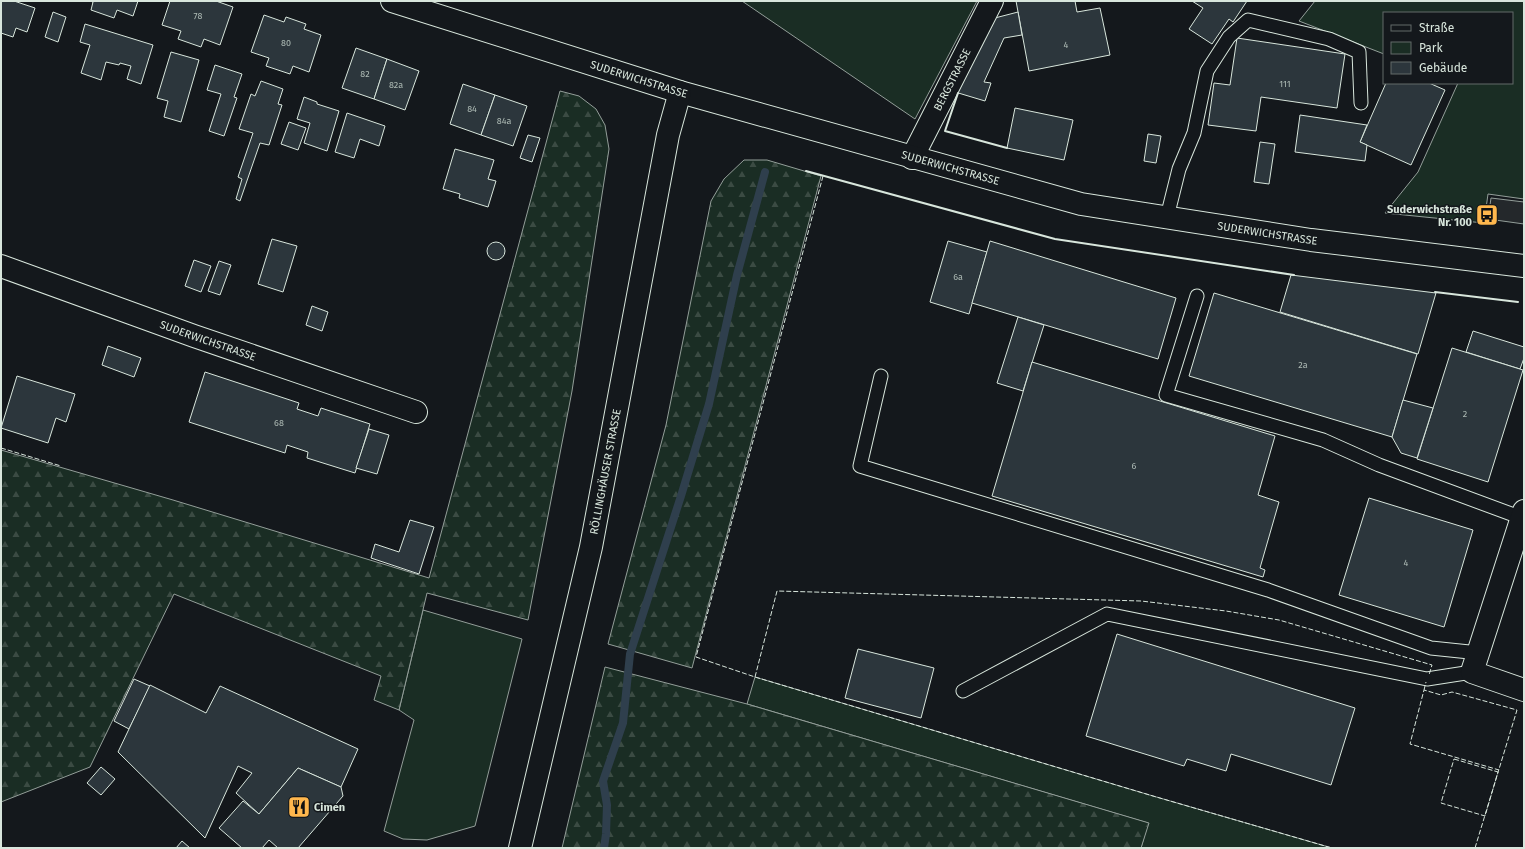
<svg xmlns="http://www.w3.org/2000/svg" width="1525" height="849" font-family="'Fira Sans',sans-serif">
<defs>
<pattern id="forest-firs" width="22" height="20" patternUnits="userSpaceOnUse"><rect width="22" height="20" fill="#1a2d24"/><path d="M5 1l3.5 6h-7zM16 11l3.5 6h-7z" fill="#3b4b43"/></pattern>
</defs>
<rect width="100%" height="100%" fill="#14181c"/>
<!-- green -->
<g fill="#1a2d24" stroke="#939e99">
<polygon points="742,1 977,1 915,119"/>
<polygon points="1315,1 1524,1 1524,199 1488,194 1484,223 1385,213 1418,172 1458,83 1512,83 1512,13 1384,13 1384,54 1299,21"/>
<polygon points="423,610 522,639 475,826 427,840 403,839 384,831 414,720 399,710"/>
<polygon points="755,677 1153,796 1332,848 1141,848 1148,823 747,704"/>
</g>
<!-- forest -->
<g fill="url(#forest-firs)" stroke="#939e99">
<polygon points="560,91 579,96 596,109 605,125 609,149 572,391 528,620 427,593 399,710 374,700 381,676 174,594 90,767 1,802 1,450 173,500 429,578"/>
<polygon points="744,160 767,160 821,176 692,668 608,644 666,425 711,201 724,179"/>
<polygon points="605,667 747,704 1149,823 1141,848 562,848"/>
</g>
<!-- parking -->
<polygon fill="#24282b" stroke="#939e99" points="1491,198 1524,202 1524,224 1488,219"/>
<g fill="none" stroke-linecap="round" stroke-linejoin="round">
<!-- stream -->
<polyline stroke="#2f3f4d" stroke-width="8" points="604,848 606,834 607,805 603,781 623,723 630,654 681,496 709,404 737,275 765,172"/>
</g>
<!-- building -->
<g fill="#2c363c" stroke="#d8e6dc">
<polygon points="1,1 14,1 35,8 27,32 16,28 13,37 1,33"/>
<polygon points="90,1 138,1 133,16 117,10 114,18 91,10 93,2"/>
<polygon points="170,1 216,1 233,7 220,45 204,39 201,47 178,39 181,31 162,25"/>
<polygon points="1016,1 1075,1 1077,12 1100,8 1110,55 1029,71"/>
<polygon points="1192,1 1247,1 1233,22 1229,19 1212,44 1189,29 1203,8"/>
<polygon points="53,12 66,17 58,42 45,37"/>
<polygon points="1018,12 1022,35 1004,38 984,82 991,83 985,101 955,92 991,19"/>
<polygon points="264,15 284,22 286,17 306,24 304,29 321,35 309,72 293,66 290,74 266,66 269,58 251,52"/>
<polygon points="85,24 153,45 141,84 127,79 131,66 120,63 119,65 106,62 101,80 81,73 90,45 80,42"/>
<polygon points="1237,38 1345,54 1337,108 1261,97 1256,131 1208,125 1214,83 1230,85"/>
<polygon points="356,48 387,59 374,99 342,88"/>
<polygon points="171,52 199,60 181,122 164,117 168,101 157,98"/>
<polygon points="387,59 419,71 405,110 374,99"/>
<polygon points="215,65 242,74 234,97 237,98 224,136 209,131 221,94 207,90"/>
<polygon points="261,81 283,89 278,104 282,105 269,145 260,143 240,201 236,199 242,179 238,177 253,133 239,129 251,94 255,96"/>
<polygon points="1386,83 1429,83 1445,90 1411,165 1360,142"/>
<polygon points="463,84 495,95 481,135 450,124"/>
<polygon points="495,95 527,106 513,146 481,135"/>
<polygon points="304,97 317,102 317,104 339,111 327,151 304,143 310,123 297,119"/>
<polygon points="1015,108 1073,120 1064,160 1007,148"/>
<polygon points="347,113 385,126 379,146 360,139 354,158 335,152"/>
<polygon points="1300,115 1367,125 1360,142 1367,145 1365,161 1295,152"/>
<polygon points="289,122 306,128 298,150 281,144"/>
<polygon points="1148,134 1161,136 1156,163 1144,161"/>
<polygon points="528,135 540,138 532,162 520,158"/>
<polygon points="1260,142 1275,144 1269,184 1254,182"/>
<polygon points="455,149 494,160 488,179 496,181 488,207 459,198 460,194 443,189"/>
<polygon points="272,239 297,246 283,292 258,284"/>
<polygon points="948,241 987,252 969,314 930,302"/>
<polygon points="990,241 1176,298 1158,359 972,303"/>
<circle cx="496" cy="251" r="9"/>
<polygon points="194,260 211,266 201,292 185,286"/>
<polygon points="219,261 231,265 220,295 208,291"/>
<polygon points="1291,275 1436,293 1418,354 1280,312"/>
<polygon points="1214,293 1417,354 1392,437 1189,376"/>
<polygon points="312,306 328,312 322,331 306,325"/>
<polygon points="1018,317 1044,325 1023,391 997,383"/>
<polygon points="1473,331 1524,347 1524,358 1520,369 1466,352"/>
<polygon points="108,346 141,358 134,377 102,365"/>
<polygon points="1452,348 1523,370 1488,482 1417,459"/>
<polygon points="1032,362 1275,436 1258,495 1279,502 1260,568 1265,570 1263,577 992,496"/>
<polygon points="205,372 299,403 297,409 318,416 321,408 370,424 355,473 307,458 308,452 287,445 285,453 189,422"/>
<polygon points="17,376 75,394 66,422 56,418 48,443 1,428"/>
<polygon points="1403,400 1433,408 1417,458 1401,453 1392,437"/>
<polygon points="369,429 389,435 377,474 356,468"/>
<polygon points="1369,498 1473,530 1444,627 1339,595"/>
<polygon points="410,520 434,527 419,574 371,558 375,544 399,552"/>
<polygon points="1117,634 1355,708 1331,785 1231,754 1226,771 1187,759 1184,766 1086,736"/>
<polygon points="858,649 934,668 921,718 845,698"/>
<polygon points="134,679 150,686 129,729 114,721"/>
<polygon points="150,685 206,713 220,686 358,749 341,787 298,768 259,814 236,793 252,773 238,766 205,838 118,752"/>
<polygon points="101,767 115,779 101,795 87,783"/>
<polygon points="298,768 341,787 343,796 298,848 278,848 269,840 262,848 242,848 219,828 243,801 259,814"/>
<polygon points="182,841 190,848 176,848"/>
</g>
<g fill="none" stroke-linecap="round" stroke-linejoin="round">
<!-- service casing -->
<g stroke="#d8e6dc" stroke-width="15">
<g id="service">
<polyline points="1167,217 1179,169 1194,133 1207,71 1229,37 1248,20 1329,39 1359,52 1361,103"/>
<polyline points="1197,296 1166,395 1323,440 1379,465 1522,518"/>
<polyline points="881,376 860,466 1268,590 1431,648 1479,653"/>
<polyline points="963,691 1107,614 1427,679 1472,672"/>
</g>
</g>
<!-- minor casing -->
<g stroke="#d8e6dc" stroke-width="24">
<g id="minor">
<path id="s1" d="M912,158l80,-157"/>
<path id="s2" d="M1,266l193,70 222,76"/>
<polyline points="1524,511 1472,672 1524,690"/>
</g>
</g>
<!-- secondary casing -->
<g stroke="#d8e6dc" stroke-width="24">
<g id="secondary">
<path id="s3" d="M392,1l288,91 401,112 230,36 213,26"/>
<path id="s4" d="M520,848l71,-301 77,-412 12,-43"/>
</g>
</g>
<!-- service -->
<use href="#service" stroke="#14181c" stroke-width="13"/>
<!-- minor -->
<use href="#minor" stroke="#14181c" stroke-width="22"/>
<!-- secondary -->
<use href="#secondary" stroke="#14181c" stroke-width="22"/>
<!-- fence -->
<g stroke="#d8e6dc" stroke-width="1" stroke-dasharray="5 2" stroke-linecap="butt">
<polyline points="823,176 696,657 755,677 1153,796 1332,848"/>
<polyline points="1,448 61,466"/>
<polyline points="755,677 777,591 1141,601 1226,611 1279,620 1432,665 1429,675"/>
<polyline points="1424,690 1426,682"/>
<polygon points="1454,759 1498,772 1485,816 1441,803"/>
<polyline points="1475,848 1517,710 1452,692 1441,695 1424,690 1410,744 1499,770"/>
</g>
<!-- wall -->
<g stroke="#d8e6dc" stroke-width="2">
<polyline points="958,93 945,131 1007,148"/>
<polyline points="806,171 1055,239 1294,275"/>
<polyline points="1435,292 1518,302"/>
</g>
</g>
<!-- icons -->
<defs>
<g id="bus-square" transform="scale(1.15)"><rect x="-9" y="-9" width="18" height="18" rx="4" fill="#ffb74d" stroke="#14181c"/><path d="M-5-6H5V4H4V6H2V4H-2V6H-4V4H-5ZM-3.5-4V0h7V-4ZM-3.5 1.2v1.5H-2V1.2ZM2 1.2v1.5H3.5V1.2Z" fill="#111"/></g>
<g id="restaurant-square" transform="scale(1.15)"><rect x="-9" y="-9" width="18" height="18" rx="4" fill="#ffb74d" stroke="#14181c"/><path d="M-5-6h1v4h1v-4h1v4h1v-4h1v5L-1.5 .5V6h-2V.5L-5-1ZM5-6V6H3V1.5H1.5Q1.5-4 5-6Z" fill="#111"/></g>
</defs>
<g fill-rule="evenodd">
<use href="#bus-square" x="1487" y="215"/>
<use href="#restaurant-square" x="299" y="807"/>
</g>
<g text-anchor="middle" stroke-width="3" stroke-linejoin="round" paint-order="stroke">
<!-- number labels -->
<g font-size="9" fill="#adbab4">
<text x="198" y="19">78</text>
<text x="286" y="46">80</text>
<text x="1066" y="48">4</text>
<text x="365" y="77">82</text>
<text x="1285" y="87">111</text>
<text x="396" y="88">82a</text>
<text x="472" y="112">84</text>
<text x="504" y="124">84a</text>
<text x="958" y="280">6a</text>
<text x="1303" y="368">2a</text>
<text x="1465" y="417">2</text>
<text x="279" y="426">68</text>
<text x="1134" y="469">6</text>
<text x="1406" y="566">4</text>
</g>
<!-- street labels -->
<g font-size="11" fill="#d8e6dc" stroke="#14181c">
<text dy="4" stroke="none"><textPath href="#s3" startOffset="259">SUDERWICHSTRASSE</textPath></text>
<text dy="4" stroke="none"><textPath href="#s1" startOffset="88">BERGSTRASSE</textPath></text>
<text dy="4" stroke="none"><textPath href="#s3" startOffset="583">SUDERWICHSTRASSE</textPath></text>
<text dy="4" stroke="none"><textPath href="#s3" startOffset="907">SUDERWICHSTRASSE</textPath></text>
<text dy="4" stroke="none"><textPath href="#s2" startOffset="220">SUDERWICHSTRASSE</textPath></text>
<text dy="4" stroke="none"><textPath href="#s4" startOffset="386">RÖLLINGHÄUSER STRASSE</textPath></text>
</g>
<!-- poi labels -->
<g font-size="11" font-weight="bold" fill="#d8e6dc" stroke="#14181c" text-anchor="end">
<text x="1472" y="213">Suderwichstraße<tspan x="1472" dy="13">Nr. 100</tspan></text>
<text x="314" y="811" text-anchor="start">Cimen</text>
</g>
</g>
<!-- border -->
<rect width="1525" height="849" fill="none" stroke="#d8e6dc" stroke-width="4"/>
<!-- legend -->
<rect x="1383" y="12" width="130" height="72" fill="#14181c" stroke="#626a69"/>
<rect x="1391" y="25" width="20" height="6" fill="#14181c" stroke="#626a69"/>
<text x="1419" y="32" font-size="12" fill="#d8e6dc">Straße</text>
<rect x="1391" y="42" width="20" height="12" fill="#1a2d24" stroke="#626a69"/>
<text x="1419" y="52" font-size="12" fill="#d8e6dc">Park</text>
<rect x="1391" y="62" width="20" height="12" fill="#2c363c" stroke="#626a69"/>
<text x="1419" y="72" font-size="12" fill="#d8e6dc">Gebäude</text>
</svg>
